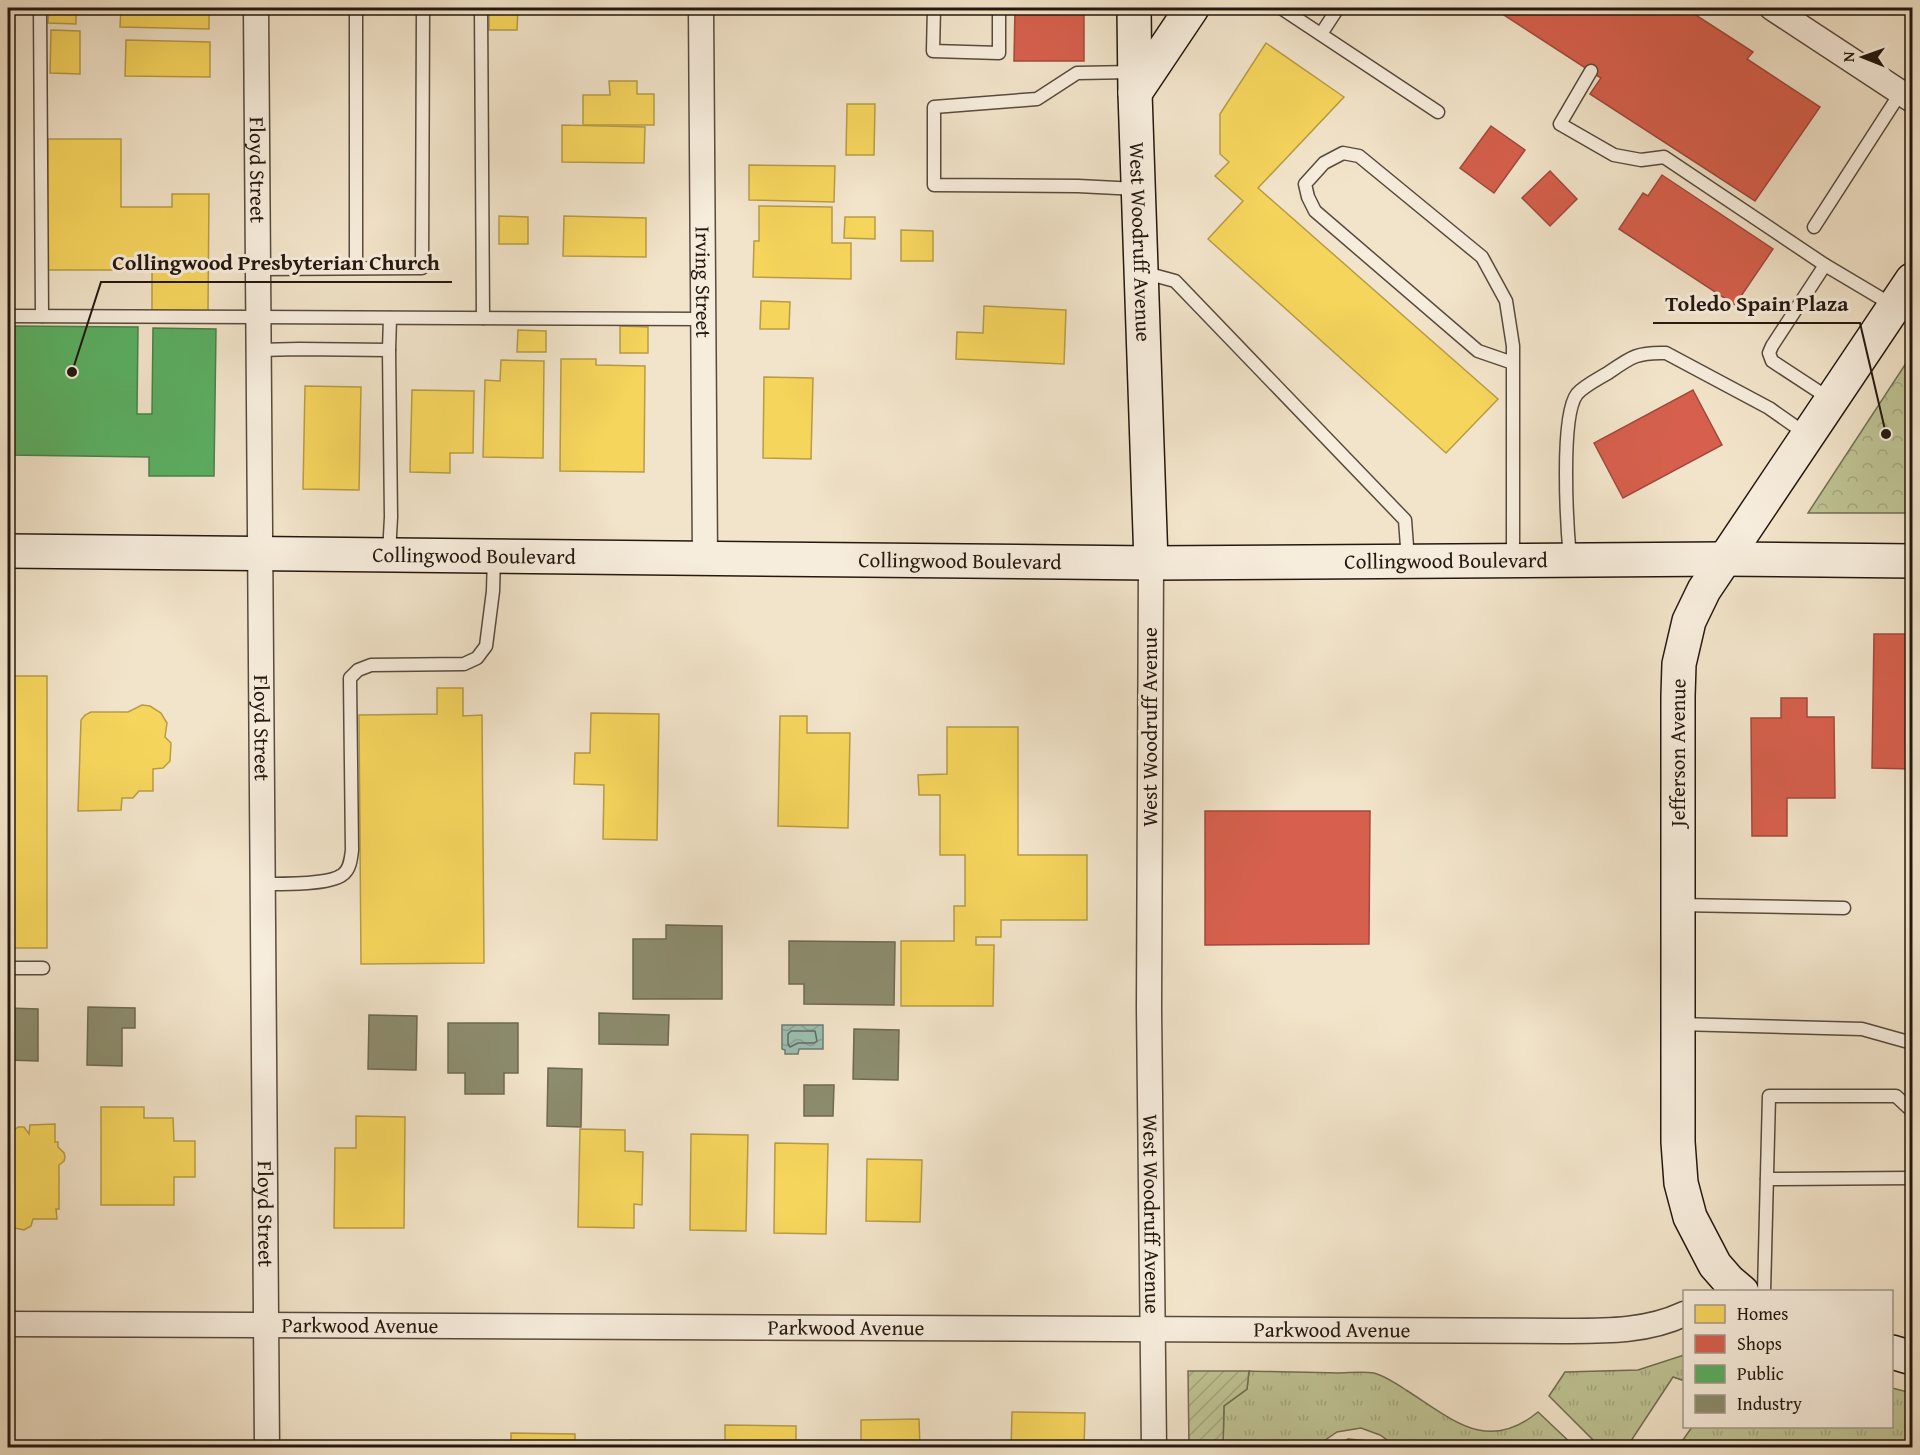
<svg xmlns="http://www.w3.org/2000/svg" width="1920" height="1455" font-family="'Gentium Book Plus',serif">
<defs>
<pattern id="grass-tufts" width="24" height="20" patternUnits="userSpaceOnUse" patternTransform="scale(1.5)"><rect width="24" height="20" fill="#bfc394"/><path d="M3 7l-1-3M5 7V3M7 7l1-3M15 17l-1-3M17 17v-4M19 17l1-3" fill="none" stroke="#a4a77f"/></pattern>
<pattern id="forest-crowns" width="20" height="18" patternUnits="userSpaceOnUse" patternTransform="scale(1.5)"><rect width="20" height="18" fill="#bfc394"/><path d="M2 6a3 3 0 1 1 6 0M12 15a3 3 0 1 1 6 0" fill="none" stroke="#a4a77f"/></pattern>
<pattern id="garden-furrows" width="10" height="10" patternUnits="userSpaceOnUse" patternTransform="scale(1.5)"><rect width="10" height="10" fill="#bfc394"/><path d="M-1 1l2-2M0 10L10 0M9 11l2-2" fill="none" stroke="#a4a77f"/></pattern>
<pattern id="water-waves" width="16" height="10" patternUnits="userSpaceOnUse" patternTransform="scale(1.5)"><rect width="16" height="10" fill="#9cbfb3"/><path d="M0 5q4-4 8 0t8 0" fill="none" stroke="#86a399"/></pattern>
</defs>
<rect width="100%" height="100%" fill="#f2e4ca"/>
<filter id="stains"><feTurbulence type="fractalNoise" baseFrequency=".00333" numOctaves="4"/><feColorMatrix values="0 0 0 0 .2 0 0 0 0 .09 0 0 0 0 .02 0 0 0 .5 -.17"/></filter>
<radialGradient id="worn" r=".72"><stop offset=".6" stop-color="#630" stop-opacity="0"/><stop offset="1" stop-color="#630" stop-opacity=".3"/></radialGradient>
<!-- grass -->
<g fill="url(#grass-tufts)" stroke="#726e52" stroke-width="1.5">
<polygon points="1684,1355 1684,1377 1682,1380 1673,1377 1627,1447 1598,1447 1597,1444 1549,1396 1565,1372 1638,1370"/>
<path d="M1249,1371c29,1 58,1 88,2 11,0 25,-2 37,0 11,3 23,11 32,17 46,29 81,64 132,22l37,35h-178l-17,-12 -19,-7 -24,4 -22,15 -92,1 1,-42 23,-17z"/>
<polygon points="1892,1388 1912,1393 1912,1447 1678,1447 1692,1427 1892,1426"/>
<polygon points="1348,1439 1369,1441 1378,1447 1333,1447"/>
</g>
<!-- forest -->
<polygon fill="url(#forest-crowns)" stroke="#726e52" stroke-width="1.5" points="1912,354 1912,513 1808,513"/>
<!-- garden -->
<polygon fill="url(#garden-furrows)" stroke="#726e52" stroke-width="1.5" points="1188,1371 1249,1371 1247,1389 1224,1406 1223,1447 1189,1447"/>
<!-- water -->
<polygon fill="url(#water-waves)" stroke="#6c7c72" stroke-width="1.5" points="782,1025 823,1025 823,1049 799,1049 798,1054 785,1054 785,1050 782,1049"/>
<!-- homes -->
<g fill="#f6d55c" stroke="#b79c45" stroke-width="1.5">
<polygon points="49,8 76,8 76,24 48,23"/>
<polygon points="121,8 209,8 209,29 120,27"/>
<polygon points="489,8 518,8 517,30 489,30"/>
<polygon points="51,30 80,31 80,74 50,73"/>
<polygon points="126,40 210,42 210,77 125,76"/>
<polygon points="1266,43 1344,97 1258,188 1498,399 1446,453 1208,239 1243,201 1215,176 1229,162 1220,154 1220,114"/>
<polygon points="609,81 637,81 637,94 654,94 654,125 583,125 583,95 610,95"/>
<polygon points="847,104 875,104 874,155 846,155"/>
<polygon points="562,125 645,127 644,163 562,162"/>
<polygon points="48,139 121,139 121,207 172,207 172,194 209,194 208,312 152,312 152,270 47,270"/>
<polygon points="749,165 835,166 834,202 749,200"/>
<polygon points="759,206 832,207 832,243 851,243 851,279 753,277 754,241 759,241"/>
<polygon points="499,216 528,217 528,244 499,244"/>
<polygon points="564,216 646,218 646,257 563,256"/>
<polygon points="845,217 875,217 875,239 844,238"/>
<polygon points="901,230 933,231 933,261 901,261"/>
<polygon points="761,301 790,302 789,329 760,329"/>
<polygon points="984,306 1066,310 1064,364 956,359 957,332 983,333"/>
<polygon points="620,326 648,327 648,353 620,353"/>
<polygon points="518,330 546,331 546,352 517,352"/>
<polygon points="561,359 596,359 596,365 645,366 644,472 560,471"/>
<polygon points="501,360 544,361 543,458 483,457 485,380 500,381"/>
<polygon points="764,377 813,378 811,459 763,458"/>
<polygon points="305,386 361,387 359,490 303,489"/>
<polygon points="412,390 474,391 473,453 450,453 450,473 410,472"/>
<rect x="8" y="676" width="39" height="272"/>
<polygon points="437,688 463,688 463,716 482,715 484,963 361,964 359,715 437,714"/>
<polygon points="142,705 150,706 161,713 167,723 165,737 171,743 170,761 163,768 153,769 153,791 139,791 133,798 122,798 121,810 78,811 81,720 85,715 91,712 128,712"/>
<polygon points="591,713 659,714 657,840 603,839 604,785 574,784 575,753 590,753"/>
<polygon points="780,716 807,716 807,733 850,733 848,828 778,826"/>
<polygon points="947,727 1018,727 1018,855 1087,855 1087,920 1001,920 1001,937 976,937 976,945 994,945 993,1006 901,1006 901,941 954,941 954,906 965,906 965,855 940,855 940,795 919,795 918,775 947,774"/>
<polygon points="8,1098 12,1098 13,1131 18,1127 24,1127 29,1134 30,1125 55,1124 55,1142 58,1142 58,1147 64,1153 65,1157 64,1161 59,1165 59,1209 56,1209 57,1219 33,1219 31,1226 24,1230 15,1228 10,1219 8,1219"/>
<polygon points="101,1107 144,1107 144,1118 173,1118 174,1141 195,1141 195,1177 174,1177 174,1205 101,1205"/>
<polygon points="356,1116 405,1117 404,1228 334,1228 335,1148 356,1148"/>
<polygon points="580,1129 625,1130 625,1151 643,1152 642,1205 634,1204 634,1228 578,1227"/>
<polygon points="691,1134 748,1135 746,1231 690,1230"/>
<polygon points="775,1143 828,1144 826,1234 774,1233"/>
<polygon points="867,1159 922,1160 920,1222 866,1221"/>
<polygon points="1012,1412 1085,1413 1084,1448 1011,1448"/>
<polygon points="919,1419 920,1448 861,1448 861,1420"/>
<polygon points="725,1425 796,1426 796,1448 725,1448"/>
<polygon points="511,1433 575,1434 575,1448 511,1448"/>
<polygon points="103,1440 166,1441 166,1448 102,1448"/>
<polygon points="630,1440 696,1442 696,1448 630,1448"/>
</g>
<!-- shops -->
<g fill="#d6604d" stroke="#a14a3b" stroke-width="1.5">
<polygon points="1015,8 1084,8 1084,61 1014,61"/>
<polygon points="1493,8 1685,8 1753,52 1747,59 1820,107 1755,201 1590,94 1601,78"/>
<polygon points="1491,126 1525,150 1494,193 1460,168"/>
<polygon points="1550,171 1577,199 1550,226 1522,198"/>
<polygon points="1662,175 1773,249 1735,305 1619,229 1643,193 1648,196"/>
<polygon points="1693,390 1722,445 1623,498 1594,443"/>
<polygon points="1874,634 1912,634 1912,769 1872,768"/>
<polygon points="1781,698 1807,698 1807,717 1834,717 1835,798 1787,798 1787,836 1752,836 1751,718 1781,718"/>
<polygon points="1205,811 1370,811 1369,944 1205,945"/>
</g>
<!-- public -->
<polygon fill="#5aae61" stroke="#4a8149" stroke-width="1.5" points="8,326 138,327 137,414 152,414 153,328 216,329 214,476 149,476 149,457 8,455"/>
<!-- industry -->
<g fill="#8c8c6e" stroke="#6d6952" stroke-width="1.5">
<polygon points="666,925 722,926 722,999 633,999 633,939 666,939"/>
<polygon points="789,941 895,942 894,1005 804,1004 804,984 789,984"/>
<polygon points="88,1007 135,1008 135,1028 122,1028 122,1066 87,1065"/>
<polygon points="8,1008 38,1009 38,1061 8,1060"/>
<polygon points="599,1013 669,1015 668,1045 599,1044"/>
<polygon points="369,1015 417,1016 416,1070 368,1069"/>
<polygon points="448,1023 518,1023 518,1073 504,1073 504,1094 465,1094 465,1073 448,1073"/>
<polygon points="854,1029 899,1030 898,1080 853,1079"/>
<polygon points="548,1068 582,1069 581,1127 547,1126"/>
<polygon points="804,1085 834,1085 833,1116 804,1116"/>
</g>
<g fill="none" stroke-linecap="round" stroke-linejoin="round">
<!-- shore -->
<polygon stroke="#606c62" stroke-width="1.5" points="791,1031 815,1031 817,1041 814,1043 798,1043 790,1047 788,1044 788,1034"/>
<!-- lane casing -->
<g stroke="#584b3e" stroke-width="15">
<g id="lane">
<polyline points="40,8 42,316"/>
<polyline points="356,8 356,267"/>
<polyline points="481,8 483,318"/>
<polyline points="934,8 933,51 999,53 999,8"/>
<polyline points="1281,8 1438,112"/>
<polyline points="1321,34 1338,8"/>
<polyline points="1591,71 1560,124 1614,155 1641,160 1664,157 1825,265 1894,306"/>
<polyline points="1133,72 1077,73 1037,99 934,107 934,185 1078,186 1137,189"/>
<polyline points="1814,227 1901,92"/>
<polyline points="1825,265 1772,346 1769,353 1772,361 1830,399"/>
<polyline points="258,269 422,268 423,8"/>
<polyline points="1142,272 1175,281 1405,520 1408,560"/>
<polyline points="8,316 703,319"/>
<polyline points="259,350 299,349 389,350 391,517 389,554"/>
<polyline points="389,350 390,318"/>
<path d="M1570,558c-3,-31 -10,-142 7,-164 7,-8 21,-15 31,-21 23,-16 29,-21 58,-20l103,55 37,26"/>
<polyline points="1513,559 1513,346 1506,301 1482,257 1359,156 1343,153 1324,163 1305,184 1308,197 1315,211 1478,351 1513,363"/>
<path d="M263,884c16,0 66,1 79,-9 8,-5 9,-16 10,-25l-2,-172 8,-8 13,-5 93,-1 13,-6 9,-12 7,-55 1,-35"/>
<polyline points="1678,905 1844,908"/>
<polyline points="8,968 43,968"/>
<polyline points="1679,1024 1862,1029 1912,1043"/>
<polyline points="1767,1179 1912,1178"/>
<polyline points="1764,1292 1769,1096 1896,1096 1912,1111"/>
</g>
</g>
<!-- street casing -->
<g stroke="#584b3e" stroke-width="27">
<g id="street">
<path id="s1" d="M256,8l11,1440"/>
<path id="s2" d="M701,8l4,551"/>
<polyline points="1772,8 1912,100"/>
<path id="s3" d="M1151,563l-2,445 5,440"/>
<path id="s4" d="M8,1324l1554,7c42,0 84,1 122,-17"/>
</g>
</g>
<!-- secondary casing -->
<g stroke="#241810" stroke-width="36">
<g id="secondary">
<path id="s5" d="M1134,8l1,85 16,470"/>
<polyline points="1135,93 1192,8"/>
<path id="s6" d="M8,551l1143,12 572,-4 189,2"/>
<path id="s7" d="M1742,1292l-13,-11 -14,-16 -25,-48 -9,-34 -3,-41v-446l1,-32 10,-43 15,-31 208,-310"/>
<polyline points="1892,1352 1912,1358"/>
</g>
</g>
<!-- lane -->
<use href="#lane" stroke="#f7eddd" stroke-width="12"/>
<!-- street -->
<use href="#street" stroke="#f7eddd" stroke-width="24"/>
<!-- secondary -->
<use href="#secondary" stroke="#f7eddd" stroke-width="33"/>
</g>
<g text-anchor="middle" stroke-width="6" stroke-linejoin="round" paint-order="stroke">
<!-- street labels -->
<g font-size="21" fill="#241810" stroke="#f7eddd">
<text dy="7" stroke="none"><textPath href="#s1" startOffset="162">Floyd Street</textPath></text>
<text dy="7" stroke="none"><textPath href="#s5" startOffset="234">West Woodruff Avenue</textPath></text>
<text dy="7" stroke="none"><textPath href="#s2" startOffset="274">Irving Street</textPath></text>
<text dy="7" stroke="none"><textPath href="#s6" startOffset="466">Collingwood Boulevard</textPath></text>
<text dy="7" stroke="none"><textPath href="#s6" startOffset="952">Collingwood Boulevard</textPath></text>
<text dy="7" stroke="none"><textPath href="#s6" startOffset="1438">Collingwood Boulevard</textPath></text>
<text dy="7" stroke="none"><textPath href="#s1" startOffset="720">Floyd Street</textPath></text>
<text transform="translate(1150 727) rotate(-90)" y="7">West Woodruff Avenue</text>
<text dy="7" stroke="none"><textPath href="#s7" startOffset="558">Jefferson Avenue</textPath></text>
<text dy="7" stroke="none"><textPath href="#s1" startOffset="1206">Floyd Street</textPath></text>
<text dy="7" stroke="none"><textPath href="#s3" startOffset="651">West Woodruff Avenue</textPath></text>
<text dy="7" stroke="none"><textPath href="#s4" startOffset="352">Parkwood Avenue</textPath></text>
<text dy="7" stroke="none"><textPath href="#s4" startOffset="838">Parkwood Avenue</textPath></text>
<text dy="7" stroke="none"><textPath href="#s4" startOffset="1324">Parkwood Avenue</textPath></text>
</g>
</g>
<!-- callouts -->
<path fill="none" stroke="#241810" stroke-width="2" d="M72 372L101 282H452M1886 434L1860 323H1653"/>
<g fill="#241810" stroke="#f7eddd" stroke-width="2">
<circle cx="72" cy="372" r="6"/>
<circle cx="1886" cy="434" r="6"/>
</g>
<g font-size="22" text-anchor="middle" font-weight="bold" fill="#241810" stroke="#f7eddd" stroke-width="6" stroke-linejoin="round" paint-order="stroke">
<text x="276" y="270">Collingwood Presbyterian Church</text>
<text x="1757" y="311">Toledo Spain Plaza</text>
</g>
<!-- margin -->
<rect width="1920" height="1455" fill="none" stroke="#f2e4ca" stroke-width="30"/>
<rect x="9" y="9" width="1902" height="1437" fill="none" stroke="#241810" stroke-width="3"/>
<rect x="15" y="15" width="1890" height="1425" fill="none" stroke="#241810" stroke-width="1.5"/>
<!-- legend -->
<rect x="1683" y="1290" width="210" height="138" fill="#f7eddd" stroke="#a3988b" stroke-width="1.5"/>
<rect x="1695" y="1305" width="30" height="18" fill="#f6d55c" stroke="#a3988b" stroke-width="1.5"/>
<text x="1737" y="1320" font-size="18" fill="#241810">Homes</text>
<rect x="1695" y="1335" width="30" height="18" fill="#d6604d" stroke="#a3988b" stroke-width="1.5"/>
<text x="1737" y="1350" font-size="18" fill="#241810">Shops</text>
<rect x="1695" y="1365" width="30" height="18" fill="#5aae61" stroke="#a3988b" stroke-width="1.5"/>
<text x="1737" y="1380" font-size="18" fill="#241810">Public</text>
<rect x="1695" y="1395" width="30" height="18" fill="#8c8c6e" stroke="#a3988b" stroke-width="1.5"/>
<text x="1737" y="1410" font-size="18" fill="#241810">Industry</text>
<!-- north arrow -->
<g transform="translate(1863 57) rotate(271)" stroke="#f7eddd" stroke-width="4.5" paint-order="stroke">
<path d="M0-4.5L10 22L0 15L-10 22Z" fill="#241810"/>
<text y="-9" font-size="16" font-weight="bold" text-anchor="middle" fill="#241810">N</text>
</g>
<rect width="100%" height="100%" filter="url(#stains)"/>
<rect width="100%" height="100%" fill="url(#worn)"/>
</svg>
